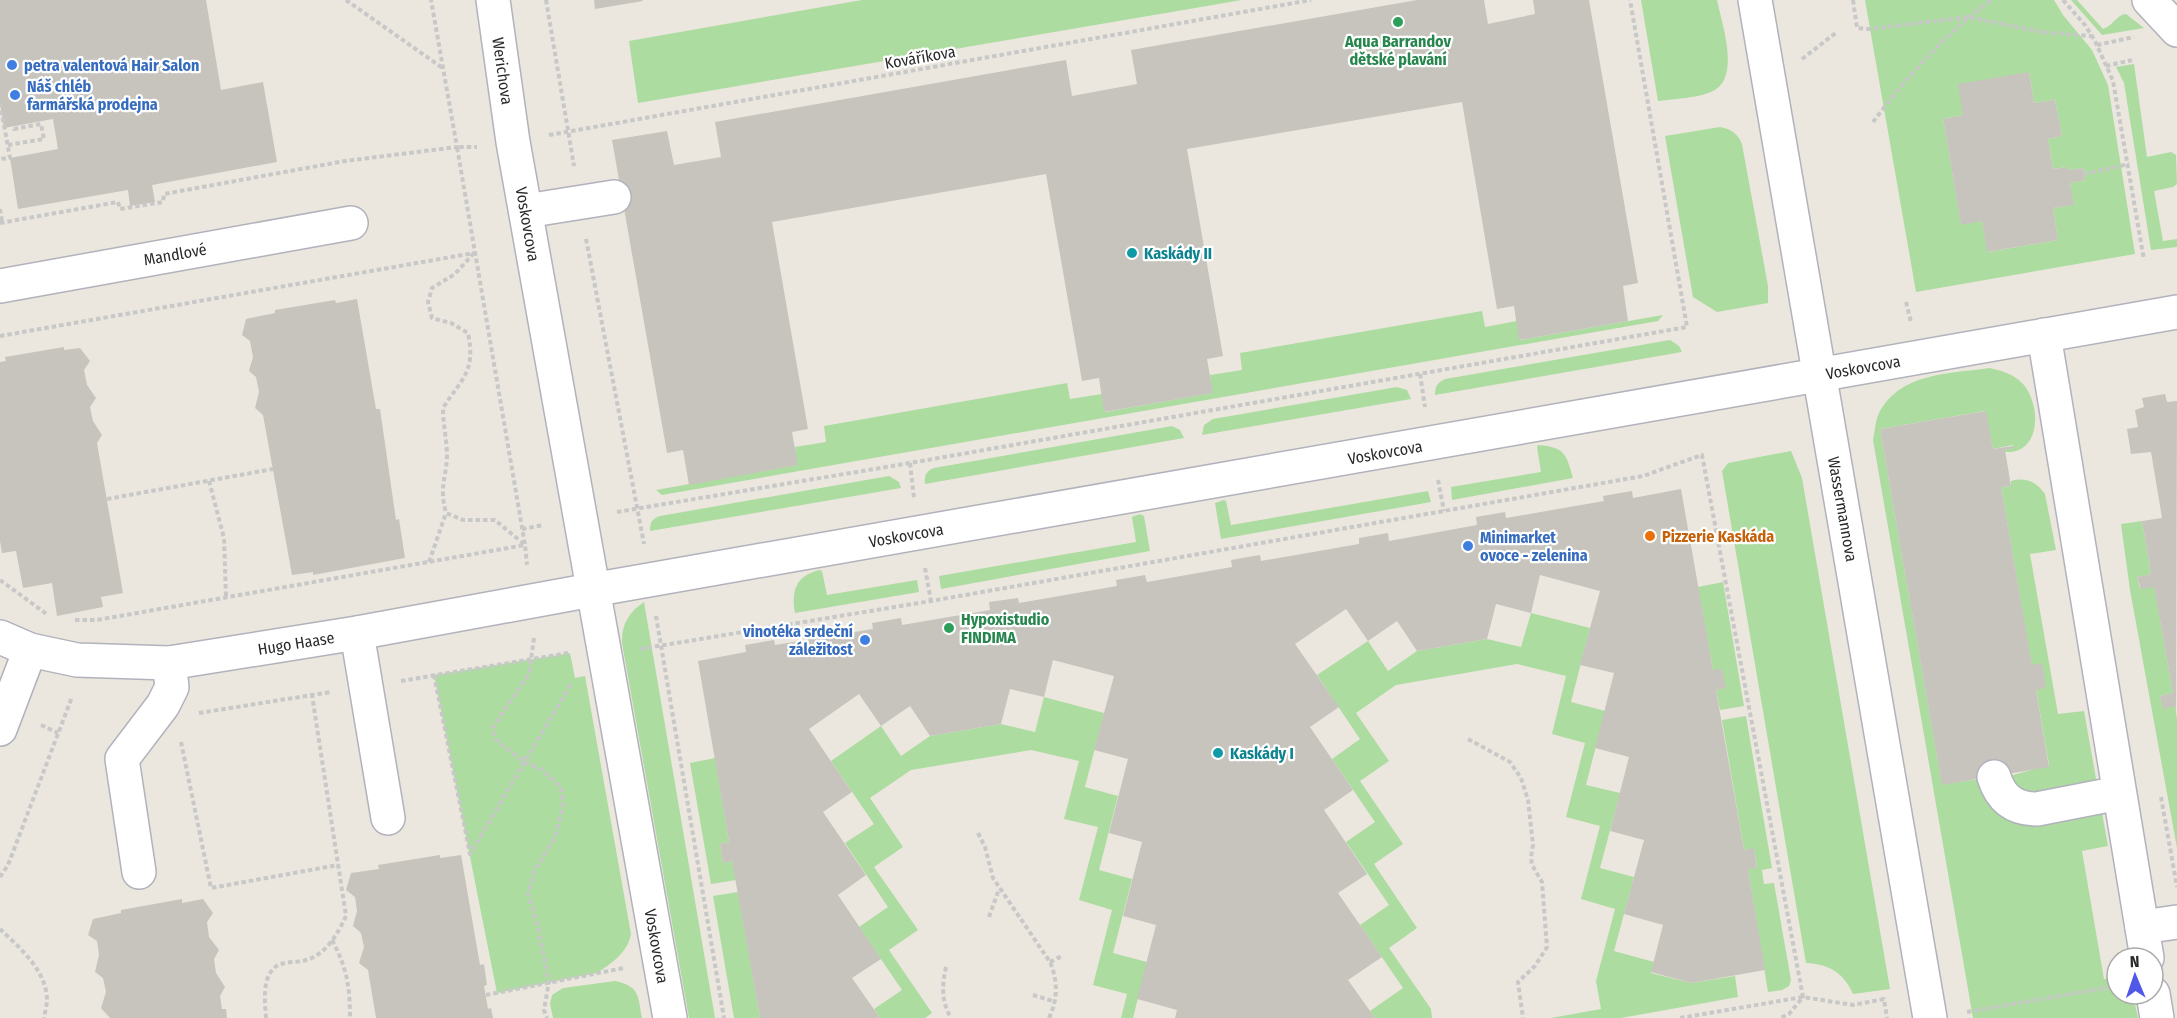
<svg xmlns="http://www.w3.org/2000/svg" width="2177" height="1018" font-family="'Fira Sans Condensed',sans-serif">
<rect width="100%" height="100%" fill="#ebe7de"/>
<!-- green -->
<g fill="#addca0" fill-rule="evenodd">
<polygon points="862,0 1242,0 638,103 629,41"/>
<path d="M1641,0h76c5,24 24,78 -4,91 -13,7 -40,8 -55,10z"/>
<path d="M1865,0h189l9,15 29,35 16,35 27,169 -219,38zM2029,72l5,31 21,-3 7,36 -14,3 5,30 14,-2v3l16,-2 2,12 -15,3 3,22 -20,3 5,32 -70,12 -6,-31 -21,3 -18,-105 20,-4z"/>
<path d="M2071,0h6l26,29c10,-3 13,-14 23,-15l18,14 -42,7z"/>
<polygon points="2134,64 2147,157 2171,152 2176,155 2177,184 2173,187 2154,191 2163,241 2177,239 2177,247 2151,250 2124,83 2116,67"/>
<path d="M1720,127c11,2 18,7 22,17l26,142v17l-51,9 -24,-15 -28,-161z"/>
<polygon points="1482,311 1485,327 1517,321 1520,340 1663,315 1658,321 662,495 656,490 797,465 795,447 826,442 824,426 1067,383 1070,399 1102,394 1105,412 1212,393 1210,375 1242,370 1240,353"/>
<path d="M1670,340l9,6 3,6 -247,43c0,-9 2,-12 10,-16z"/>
<path d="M1990,368c12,3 24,6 33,16 18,20 19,70 -18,68v-2l8,-2v-3l-20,4 -8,-38 -105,18 62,355 71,-9 36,-10 -48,-278 10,-1v-5c14,-4 25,0 34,13l11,56 -26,4 28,160 26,-3 24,135 -26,5 22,128 13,-1v16h16l5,24h-165l-100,-578c2,-8 2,-19 6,-27 22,-41 70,-39 111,-45z"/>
<polygon points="1397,387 1407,390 1411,399 1202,435 1204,425 1213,419"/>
<path d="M1172,426l8,4 4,8 -259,46c-1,-8 1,-13 9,-16z"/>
<path d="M1538,445c27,2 28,9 35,33l-121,22 -1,-13 90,-15 -4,-25z"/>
<path d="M1791,451l11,27 88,511 -37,5c-9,-21 -24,-30 -47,-31l-84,-492 6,-8z"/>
<path d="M889,476l10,6 2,6 -251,43c0,-8 1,-12 10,-15z"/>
<polygon points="1428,491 1431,502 1221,539 1215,503 1224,500 1226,501 1231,525"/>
<polygon points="1140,514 1144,516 1150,551 941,589 939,576 1136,542 1132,517"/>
<polygon points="2142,521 2151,574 2137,577 2140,588 2154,586 2173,693 2160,696 2163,707 2175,706 2177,719 2177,848 2130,590 2121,524"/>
<path d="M820,570l2,1 5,24 90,-15 2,12 -124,21c-4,-22 1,-38 25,-43z"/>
<polygon points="1723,582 1744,706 1720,710 1716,690 1725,688 1722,670 1713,670 1698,587"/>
<path d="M644,602l71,416h-26l-67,-375c-1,-18 7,-31 22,-41z"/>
<polygon points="1531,613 1590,628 1571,702 1605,711 1586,785 1620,793 1600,868 1634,877 1614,951 1654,962 1651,973 1691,983 1735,976 1738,997 1621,1018 1551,1018 1601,1009 1596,981 1615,909 1581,899 1600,826 1566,817 1585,743 1552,734 1566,676 1517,664 1396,685 1356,713 1389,761 1360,781 1403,844 1374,864 1417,928 1389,948 1431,1009 1432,1018 1375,1018 1370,1011 1403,988 1360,925 1389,905 1346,842 1375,822 1332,759 1360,739 1317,675 1368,641 1388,671 1417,651 1487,639 1521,647"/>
<path d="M570,653l5,25 10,-2 46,258c-3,18 -20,30 -34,39l-100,20 -63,-318z"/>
<polygon points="1044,697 1104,713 1085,787 1118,796 1099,870 1132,879 1113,953 1147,962 1133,1018 1121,1018 1127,994 1093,985 1112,910 1079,900 1098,827 1064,819 1079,761 1031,750 911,770 870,798 903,847 874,867 918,930 889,950 932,1013 925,1018 880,1018 874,1009 902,990 859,927 888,907 845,843 874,824 831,761 881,726 901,756 930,736 1001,724 1035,732"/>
<polygon points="1746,716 1772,868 1762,870 1764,884 1774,883 1791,980 1789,986 1782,990 1768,992 1748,869 1757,867 1754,849 1744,850 1722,720"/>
<polygon points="715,758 729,842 720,844 723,863 732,861 736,880 711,884 690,763"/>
<polygon points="738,892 760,1018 734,1018 713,896"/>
<path d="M615,981c25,5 23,16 27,37h-89l-3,-14 2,-9 11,-7z"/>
</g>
<!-- building -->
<g fill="#c6c4bd">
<polygon points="0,0 206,0 221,90 263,82 277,162 152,185 155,202 130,206 128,190 18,209 10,158 58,149 53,119 4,128 0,103"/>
<polygon points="594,0 642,0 643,1 595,9"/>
<polygon points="1417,0 1484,0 1488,24 1535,14 1533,0 1589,0 1638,283 1623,286 1628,321 1519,340 1514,306 1497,309 1462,102 1187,149 1223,356 1207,359 1213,393 1104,412 1099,378 1082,381 1046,174 772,222 808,429 792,432 798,465 689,485 683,450 667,453 612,140 667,131 674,165 721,157 715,122 1066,60 1072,96 1137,84 1131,50"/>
<polygon points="2029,72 2034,103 2055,100 2062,136 2048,139 2053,169 2067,167 2067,170 2083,168 2085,180 2070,183 2074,205 2053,208 2058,240 1987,252 1982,221 1961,225 1943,119 1963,115 1958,84"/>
<polygon points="357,299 376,409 380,409 396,520 399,519 405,558 313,575 313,572 292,575 263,415 255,408 259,392 256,377 249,371 253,357 250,341 242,335 246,319 275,313 275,310 335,300 336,303"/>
<polygon points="64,347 64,350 80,348 90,361 84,370 87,385 96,398 90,407 93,421 102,435 97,443 123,593 101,597 103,607 57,616 52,583 23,588 16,551 2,553 0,541 0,362 6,361 5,357"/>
<polygon points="2165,394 2167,402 2177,401 2176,713 2175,706 2163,709 2160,696 2173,693 2154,587 2141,589 2137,577 2151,574 2142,521 2162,518 2151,452 2131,454 2127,429 2138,427 2135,410 2144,407 2142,398"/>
<polygon points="1986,411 1993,449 2013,446 2014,448 2005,450 2011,486 2001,487 2032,665 2042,663 2046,688 2036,690 2049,767 1942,785 1880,429"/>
<polygon points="1681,489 1713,670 1722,669 1726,688 1716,690 1744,850 1754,848 1757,868 1748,869 1765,970 1691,983 1651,972 1663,925 1624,914 1644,840 1610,831 1629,757 1595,748 1614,673 1580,665 1600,591 1540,575 1531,613 1496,604 1487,639 1417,651 1397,621 1368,641 1346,609 1295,644 1339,707 1310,727 1353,790 1324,810 1367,874 1338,893 1382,957 1348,980 1375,1018 1175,1018 1177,1010 1137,999 1156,925 1123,916 1142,842 1109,833 1128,759 1094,750 1114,676 1053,660 1044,697 1010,689 1001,724 930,736 910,706 881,726 859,694 809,729 852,792 823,812 866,875 838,895 881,959 852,978 880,1018 760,1018 732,861 723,863 720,844 729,842 698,661 746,652 745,645 774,640 775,645 873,629 872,623 901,618 902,625 990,610 989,602 1018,598 1019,603 1117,586 1116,580 1145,575 1147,582 1232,567 1231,560 1260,555 1261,561 1359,544 1359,538 1388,533 1389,541 1477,525 1476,517 1505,512 1506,518 1604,501 1603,496 1632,491 1633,498"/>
<polygon points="440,855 440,858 461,855 480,965 484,964 487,985 484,986 488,1009 491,1008 493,1018 376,1018 368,970 359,963 364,947 361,933 353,926 357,911 355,897 346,890 351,873 379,869 378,865"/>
<polygon points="182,899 182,903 203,899 213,913 207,922 209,937 219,950 214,959 216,973 225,987 220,996 222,1009 226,1009 227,1018 110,1018 101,1008 106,992 103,978 95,972 99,955 97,941 88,935 93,919 121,913 121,910"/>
</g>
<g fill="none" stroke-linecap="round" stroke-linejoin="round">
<!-- minor casing -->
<g stroke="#b1b2bc" stroke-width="36">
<g id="minor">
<polyline points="493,0 513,142 670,1018"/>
<polyline points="1755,0 1930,1018"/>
<polyline points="2149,0 2177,30"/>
<polyline points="526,211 614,197"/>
<polyline points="0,286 351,223"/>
<polyline points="2044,335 2147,958"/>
<polyline points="357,633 388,818"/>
<polyline points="0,637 30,650 77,660 169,663 357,633 592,590 2177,312"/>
<polyline points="0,729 30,650"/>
<path d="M1994,777c7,22 20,32 43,32l82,-16"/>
<polyline points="139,872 122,759 163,705 172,687 169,663"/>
<polyline points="2142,927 2177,922"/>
<polyline points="2153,994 2157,1018"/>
</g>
</g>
<!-- path -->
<g stroke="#c8c8c8" stroke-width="4" stroke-dasharray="4.5 3" stroke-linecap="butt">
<polyline points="346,0 444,69"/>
<polyline points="546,0 574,166"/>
<polyline points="1853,0 1857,28 1870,29 1968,17 2041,32 2091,36"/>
<polyline points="2063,0 2085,25 2095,41 2113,81 2144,260"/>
<polyline points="2097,45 2134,37"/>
<polyline points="1802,59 1837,32"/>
<polyline points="2106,66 2132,60"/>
<polyline points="0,103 10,158 0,159"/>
<path d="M1873,122c35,-46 72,-89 119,-122"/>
<polyline points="549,135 1311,0"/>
<polyline points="8,145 44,139 41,124 14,129 13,126"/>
<polyline points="2084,174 2129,164"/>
<polyline points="0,209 2,222"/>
<polyline points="0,223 118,202 120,209 163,202 164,194 345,161 457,147 431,0"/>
<polyline points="586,239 644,544"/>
<path d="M474,253l-19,21 -23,14 -4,14 4,16 19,5 17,10c8,39 -6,45 -25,75 0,16 4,33 4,48 -1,24 -8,30 -1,57l17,7h32l30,25 2,20"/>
<polyline points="1906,302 1911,322"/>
<polyline points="0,336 474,253"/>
<polyline points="1420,374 1425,407"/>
<polyline points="910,463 914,498"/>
<polyline points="1438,480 1444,511"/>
<polyline points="209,481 224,538 226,597"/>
<polyline points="107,499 273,469"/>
<polyline points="617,512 910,463 1687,327 1630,0"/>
<polyline points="522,529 544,525"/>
<polyline points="429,562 446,513"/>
<polyline points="925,568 931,601"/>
<polyline points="0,580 48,615"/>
<polyline points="656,616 724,1018"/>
<polyline points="75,620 97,620 525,545 457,147 477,147"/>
<polyline points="534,638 529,674 493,727 496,740 525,762 542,770 561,787 563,806 555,837 535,869 528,893 538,927 549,982 544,1010 547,1018"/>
<polyline points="640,649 931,601 1643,476 1702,455 1803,997 1789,1014 1780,1018"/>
<polyline points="434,675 470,854 571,684"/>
<polyline points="401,681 568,653"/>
<polyline points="199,713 331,692"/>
<polyline points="41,725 58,733"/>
<polyline points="1468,739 1510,762 1521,778 1528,800 1533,845 1531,857 1532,865 1542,882 1547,947 1535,966 1518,982 1523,1018"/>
<polyline points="181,742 211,888 338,865"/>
<polyline points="2161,797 2177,887"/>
<path d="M978,833l7,14 8,31 57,84c8,19 8,37 -1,56"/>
<polyline points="0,877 8,865 72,697"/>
<polyline points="989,917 999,889"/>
<path d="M0,929c20,19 46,41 47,70 0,6 -2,13 -3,19"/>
<path d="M332,940c15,28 18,47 18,78"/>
<polyline points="1050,962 1062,956"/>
<path d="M946,967c-4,18 -5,34 5,51"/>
<polyline points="486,995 624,968"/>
<polyline points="1033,995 1056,1002"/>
<polyline points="1967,1012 2117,986"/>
<path d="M266,1018c-1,-16 -5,-43 12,-53 9,-4 19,-2 28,-5 21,-6 32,-27 40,-44l-34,-221"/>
<polyline points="1680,1018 1803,997 1853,1005 1884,999 1887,1018"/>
</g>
<!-- minor -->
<use href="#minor" stroke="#fff" stroke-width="33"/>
</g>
<!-- markers -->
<g fill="#2e9e5b" stroke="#fff" stroke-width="2">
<circle cx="1398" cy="22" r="6"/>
<circle cx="949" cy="628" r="6"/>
</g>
<g fill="#3f7fe0" stroke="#fff" stroke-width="2">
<circle cx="12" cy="65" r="6"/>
<circle cx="15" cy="95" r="6"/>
<circle cx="1468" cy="546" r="6"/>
<circle cx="865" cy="640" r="6"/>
</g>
<g fill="#0f9aa8" stroke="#fff" stroke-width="2">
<circle cx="1132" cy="253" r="6"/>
<circle cx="1218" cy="753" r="6"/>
</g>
<circle fill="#e8710a" stroke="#fff" stroke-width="2" cx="1650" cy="536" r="6"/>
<g text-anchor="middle" stroke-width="4.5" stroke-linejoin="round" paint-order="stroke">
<!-- leisure labels -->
<g font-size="16" font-weight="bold" fill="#27864d" stroke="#fff">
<text x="1398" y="47">Aqua Barrandov<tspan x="1398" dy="18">dětské plavání</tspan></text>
<text x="961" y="625" text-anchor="start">Hypoxistudio<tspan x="961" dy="18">FINDIMA</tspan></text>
</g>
<!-- street labels -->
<g font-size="16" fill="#2a2a2a" stroke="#fff">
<text transform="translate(920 57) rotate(-10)" y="6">Kováříkova</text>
<text transform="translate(503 71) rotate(82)" y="6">Werichova</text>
<text transform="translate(528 224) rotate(80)" y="6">Voskovcova</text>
<text transform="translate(175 254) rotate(-10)" y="6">Mandlové</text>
<text transform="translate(1863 367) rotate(-10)" y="6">Voskovcova</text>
<text transform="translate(1385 452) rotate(-10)" y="6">Voskovcova</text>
<text transform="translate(1843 509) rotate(80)" y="6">Wassermannova</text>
<text transform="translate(906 535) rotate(-10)" y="6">Voskovcova</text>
<text transform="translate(296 643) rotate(-9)" y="6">Hugo Haase</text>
<text transform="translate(657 946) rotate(80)" y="6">Voskovcova</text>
</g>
<!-- shop labels -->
<g font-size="16" font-weight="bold" fill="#366cbe" stroke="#fff" text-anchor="start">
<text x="24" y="71">petra valentová Hair Salon</text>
<text x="27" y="92">Náš chléb<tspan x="27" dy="18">farmářská prodejna</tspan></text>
<text x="1480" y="543">Minimarket<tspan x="1480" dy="18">ovoce - zelenina</tspan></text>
<text x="853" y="637" text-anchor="end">vinotéka srdeční<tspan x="853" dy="18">záležitost</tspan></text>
</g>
<!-- culture labels -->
<g font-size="16" font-weight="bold" fill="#0d838f" stroke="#fff" text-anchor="start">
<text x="1144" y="259">Kaskády II</text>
<text x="1230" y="759">Kaskády I</text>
</g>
<!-- food labels -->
<g font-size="16" font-weight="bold" fill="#c56008" stroke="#fff" text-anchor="start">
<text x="1662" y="542">Pizzerie Kaskáda</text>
</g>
</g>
<!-- north arrow -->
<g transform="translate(2135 976) rotate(358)"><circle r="28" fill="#ffffff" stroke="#aaaaaa" stroke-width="1.5"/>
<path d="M0-4.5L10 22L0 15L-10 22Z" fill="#4f58e7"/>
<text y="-9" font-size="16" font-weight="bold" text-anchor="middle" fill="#2a2a2a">N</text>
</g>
</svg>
